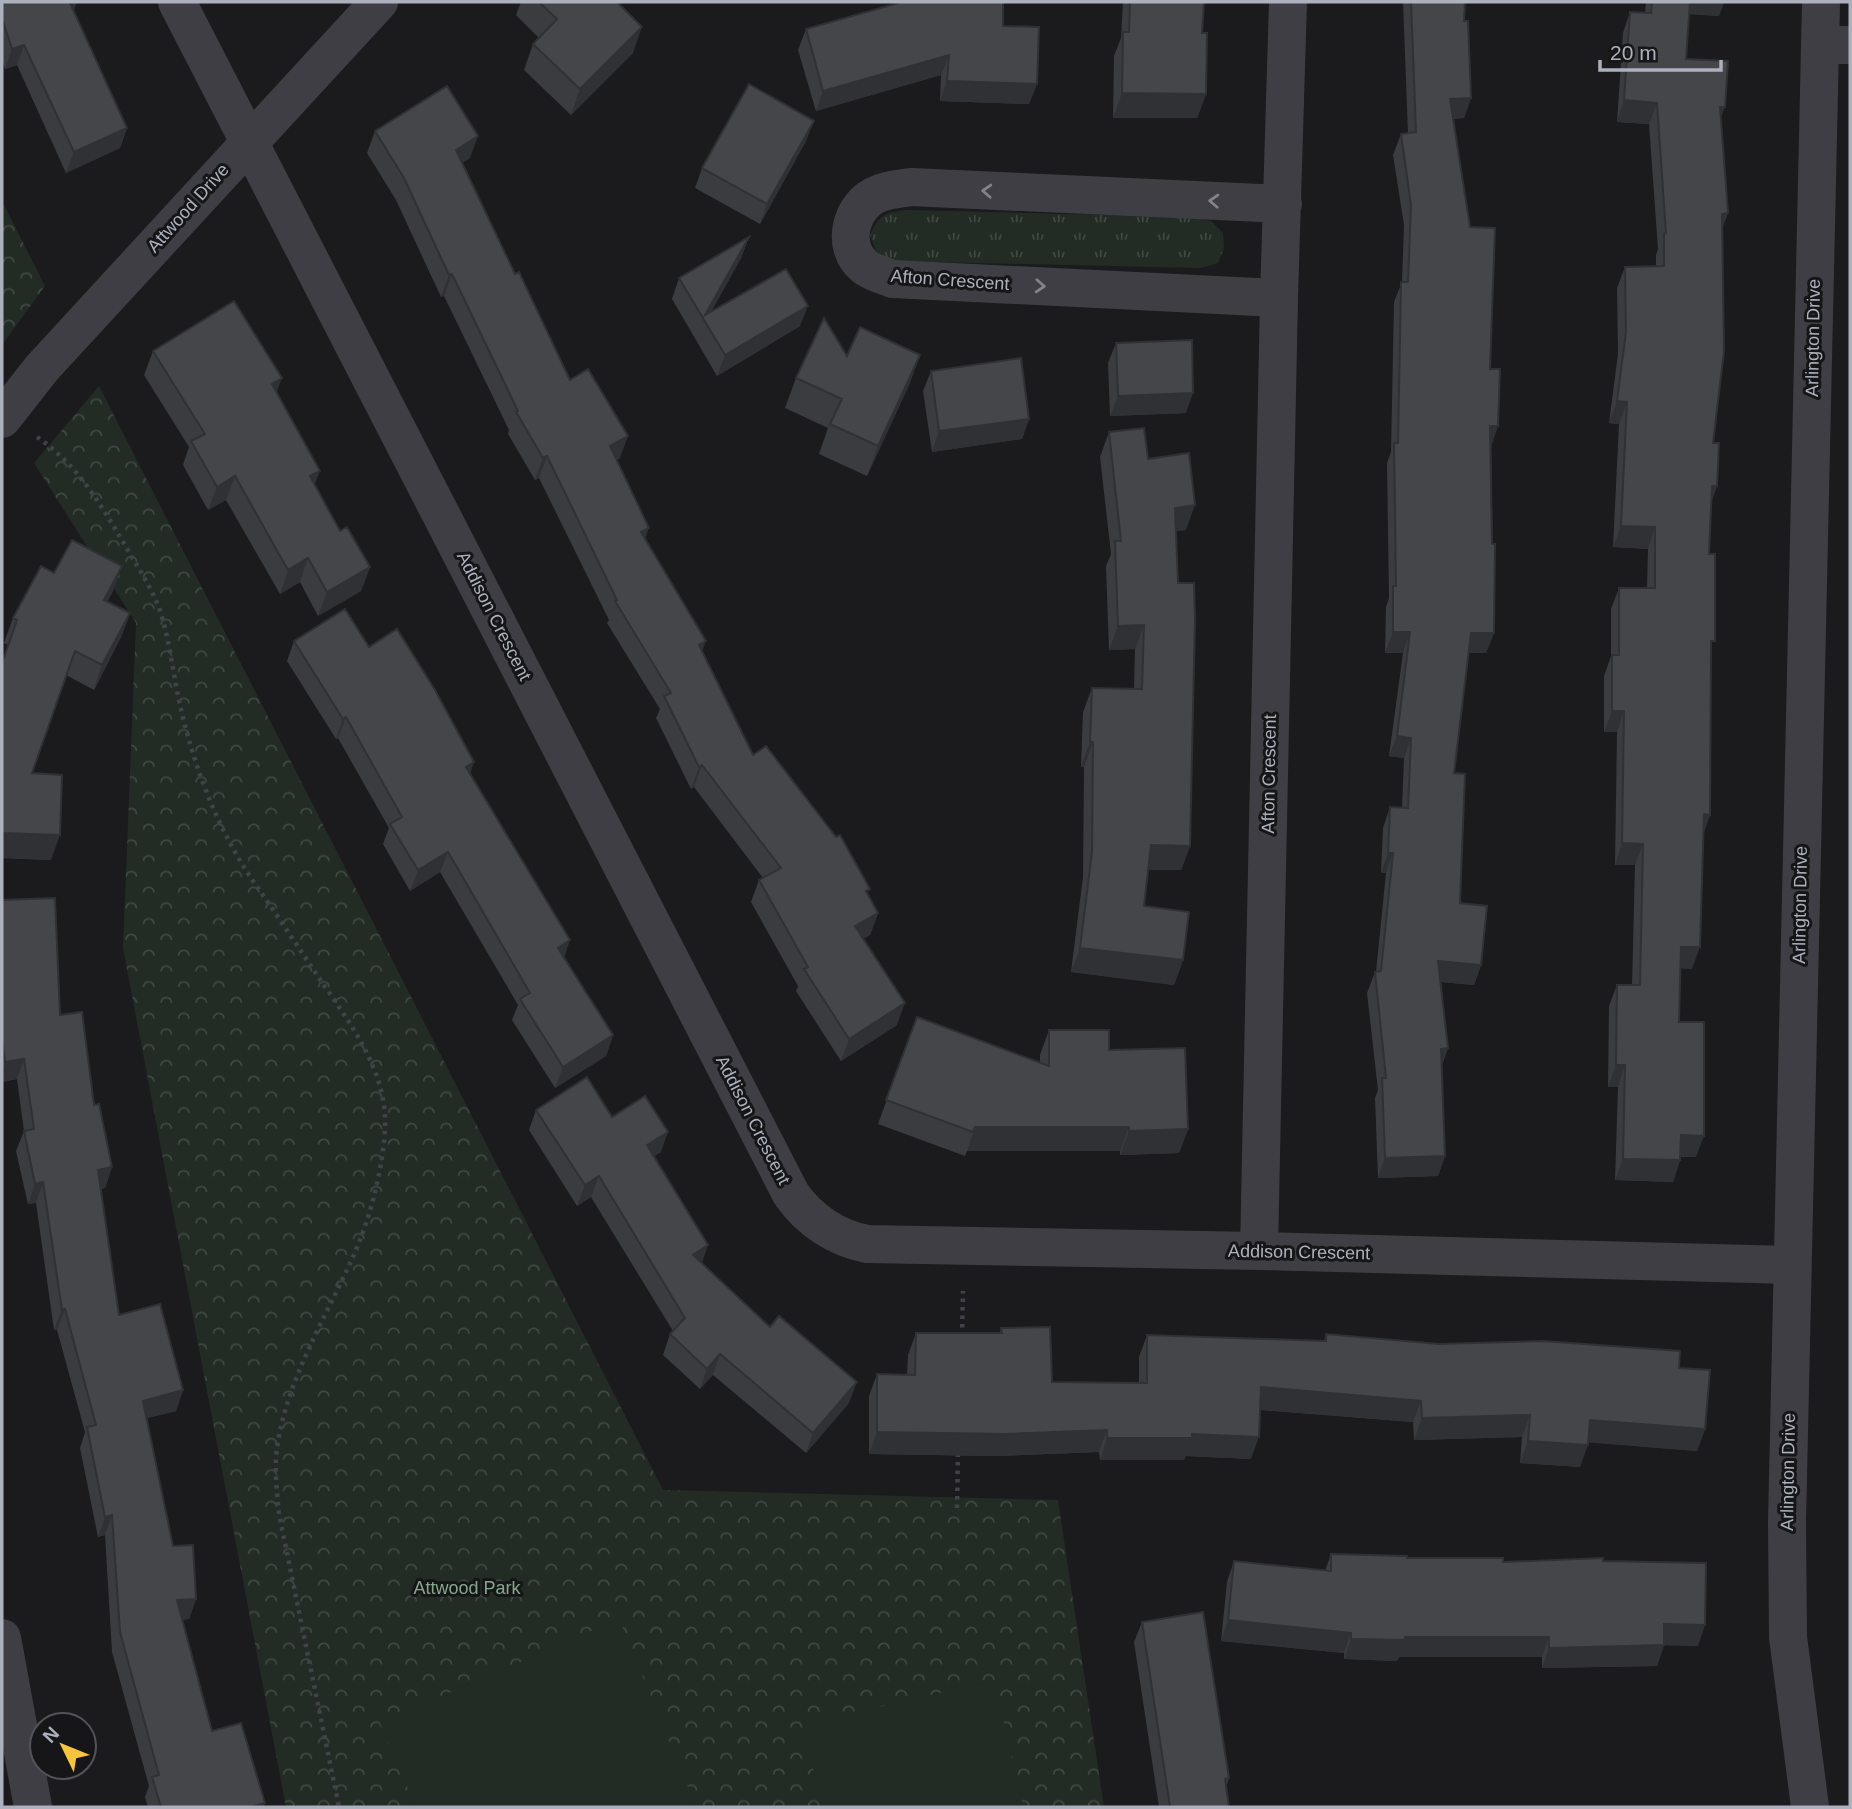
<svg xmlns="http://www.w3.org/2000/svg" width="1852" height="1809" font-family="Arial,sans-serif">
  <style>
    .grass { fill: url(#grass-tufts) }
    .park { fill: url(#park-crowns) }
    .pitch { fill: #222c24 }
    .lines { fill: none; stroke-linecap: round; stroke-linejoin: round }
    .path { stroke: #424349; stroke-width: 4.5; stroke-dasharray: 3.5 5; stroke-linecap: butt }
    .minor { stroke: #3e3e44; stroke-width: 38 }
    .tertiary { stroke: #3e3e44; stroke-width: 38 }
    .wall { fill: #3b3c40 }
    .shaded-wall { fill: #303134 }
    .building { fill: #45464a; stroke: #303134; stroke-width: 2 }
    .oneway { stroke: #81838d }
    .labels { text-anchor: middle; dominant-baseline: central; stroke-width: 6; stroke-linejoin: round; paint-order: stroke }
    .street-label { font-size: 18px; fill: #adb1bd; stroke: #161618 }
    .park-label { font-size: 18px; fill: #84a889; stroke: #161618 }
  </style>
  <defs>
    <pattern id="grass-tufts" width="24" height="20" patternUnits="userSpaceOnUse" patternTransform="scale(1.75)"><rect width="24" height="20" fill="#222c24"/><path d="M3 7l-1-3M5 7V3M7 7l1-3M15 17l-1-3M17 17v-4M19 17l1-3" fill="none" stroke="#3f4842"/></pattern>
    <pattern id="park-crowns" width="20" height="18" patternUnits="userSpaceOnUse" patternTransform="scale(1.75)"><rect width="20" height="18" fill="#222c24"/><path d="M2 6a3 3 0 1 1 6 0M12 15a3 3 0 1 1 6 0" fill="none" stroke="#3f4842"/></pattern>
  </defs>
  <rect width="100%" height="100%" fill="#1b1b1d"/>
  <path class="grass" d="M906,210l284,7 21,4 12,12 1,15 -6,15 -17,5 -311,-7 -14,-10 -6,-16c9,-20 14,-22 36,-25z"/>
  <path class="park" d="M2,201l43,85 -43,59z
    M99,386l564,1104 395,10 46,307h-818l-163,-859 13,-325 -102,-160z"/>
  <path class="pitch" d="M619,1619l77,188h-280l-36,-84z
    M994,1680l29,127h-201l-19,-82z"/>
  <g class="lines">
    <path class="path" d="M37,437c41,28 64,68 89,110 12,21 26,41 34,64 10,30 13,63 20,94 14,62 37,123 73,176 22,31 43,63 64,94 30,44 70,94 68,151 -1,40 -16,97 -33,133 -28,62 -65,120 -75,189 -3,22 0,44 2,66l60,293
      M962,1336l1,-45
      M957,1508l1,-58"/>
    <path class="minor" d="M177,2l614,1192c18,26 45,44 76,50l392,7 532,14
      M1820,45h30
      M1279,298l-386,-19c-10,-4 -21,-6 -29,-13 -24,-20 -13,-62 14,-72 11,-5 22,-5 33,-7l372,17
      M1259,1251l20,-953 9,-296"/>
    <path class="tertiary" d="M2,419l40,-51 337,-366
      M2,1638l31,169
      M1810,1807l-22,-170 -1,-115 34,-1520"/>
  </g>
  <path class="wall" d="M2,2h75l-4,9 54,117 -7,20 -54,25 -49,-108 -12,4 -3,-9z
    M521,2h96l16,51 -62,62 -47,-45 9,-26 6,-6 -23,-23z
    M1123,2h81l-2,31 4,61 -9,24h-84l1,-62 7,-18z
    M1403,2h62l-1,19 7,77 -7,20 -11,1 37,250 4,264 -8,20h-17l-15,120 6,130 21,62 -7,20 -33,-3 7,66 -6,17 3,91 -7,20 -60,2 -3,-80 3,-8 -11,-97 8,-21h1l10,-99h-5l2,-45 7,-21 12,1 2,-50 -15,-2 14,-103h-18l1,-46 3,-9 -2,-135 4,-11 3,-150 8,-20 2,-57 -11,-70 8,-21 7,-1z
    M1646,2h78l-5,14 -30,-2 -3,45 35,60 7,94 -6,15 -9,215 4,43 -5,14 -3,54 2,97 -1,164 -7,18 -11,136 -12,-1 -1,54 17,135h-15l-8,25 -58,-2 3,-93h-10l1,-81 8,-21h15l3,-120h-20l2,-133h-13v-56l7,-20v-47l8,-21h28l1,-39 -35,-2 6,-123 -10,-1 9,-69 -1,-66 8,-21h31v-12l2,-6 -9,-125 -32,-2 6,-89 7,-21 15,1z
    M1003,26l34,58 -8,20 -89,-3 1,-26 -125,36 -18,-61 8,-21z
    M375,131l95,27 -8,5 53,111 55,106 50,78 -4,2 29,80 57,111 51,104 115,140 10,18 -8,22 -7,4 34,86 -56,36 -45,-70 2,-5 -47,-84 8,-22 4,-2 -69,-91 -3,2 -35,-71 4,-9 -53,-86 2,-3 -70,-142 -4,2 -27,-46 1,-4 -65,-134 -3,1 -45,-97 -29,-47z
    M806,141l-46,83 -65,-36 7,-20z
    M749,237l-8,21 -30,54 89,14 -83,50 -45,-77 7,-21z
    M1116,343l70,70 -76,3 -2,-53z
    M153,351l123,42 39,93 25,45 30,36 -9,24 -43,25 -18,-34 -20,12 -54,-94 -18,10 -25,-45 6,-18 -45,-72z
    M920,355l-11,30 -42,91 -48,-22 9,-26 -43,-20 11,-30 51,-22z
    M931,371l98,48 -7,20 -90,13 -9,-61z
    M1109,432l39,27 38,71 -10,1 14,315 -9,24h-33l-4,36 39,54 -9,25 -103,-13 12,-95 1,-110h-3l2,-55 9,-24 42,1 1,-40 -26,1 -3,-84 5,-12 -11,-97z
    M54,573l59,18 -6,10 23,12 -9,24 -27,53 -28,-15 -34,98 19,87 -49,-2v-196l6,-17 -4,-2 9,-25z
    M294,641l75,6 101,127 94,184 49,77 -7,21 -51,32 -43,-68 6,-15 -78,-133 -30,19 -27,-47 6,-16 -51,-90 -2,1 -49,-78z
    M2,900l58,115 34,90 18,62 -7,21 -4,1 18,126 64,75 -7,21 -29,7 26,128 23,53 -7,20 -7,1 30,111 53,72 -2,4h-115l-3,-10 4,-11 -37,-134 -7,-117 -7,2 -18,-89 5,-16 -28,-102h-3l-18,-127 -8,1 -12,-53 8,-20 -7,-52 -15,3z
    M917,1017l123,45v-7l9,-25 60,20 79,79 -9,24 -59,2v-4h-153l-2,5 -87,-32z
    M536,1110l76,7 49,35 -7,4 48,108 147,139 -43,50 -93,-78 -13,14 -37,-34 7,-21 3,-3 -82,-134 -14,9 -48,-76z
    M1001,1328l51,54 87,1v-26l8,-22 177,6 2,-7 353,34 26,61 -8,22 -109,-9 -8,25 -60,-4 2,-26 -108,3 -1,-18 -153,-12 -9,49 -65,-3 -2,4h-84l-1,-8 -102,4 -128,-2v-58l8,-22 30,1 1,-20 8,-22h84z
    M1331,1554l172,8 100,-1 95,85 -34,-1 -7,21 -115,2v-11h-143l-2,4 -53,-2v-6l-123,-12 6,-59 7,-21 91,10z
    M1142,1622l87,156 -3,9 3,20h-70l-25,-165z"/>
  <path class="shaded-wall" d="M75,2h2l-7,19v-18z
    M1687,2h37l-5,14 -36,-3z
    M642,27l-9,26 -62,62 9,-26z
    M24,45l-7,20 -12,4 7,-20z
    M949,55l-8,20 -125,36 7,-20z
    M947,81l90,3 -8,20 -89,-3z
    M1122,93l84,1 -9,24h-84z
    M1471,98l-7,20 -22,1 8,-20z
    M1624,100l33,3 -8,21 -32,-2z
    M1720,107h5l-8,21z
    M814,121l-8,20 -46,83 7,-20z
    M127,128l-7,20 -54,25 8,-21z
    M478,136l-8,22 -22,14 8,-22z
    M1728,213l-8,22 2,-21z
    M749,237l-8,21 -36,64v-7z
    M452,274l-8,22 -3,1 8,-22z
    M808,306l-8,20 -83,50 8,-21z
    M920,355l-11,30 -42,91 11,-30z
    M282,378l-9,24 -1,-18z
    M1193,393l-7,20 -76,3 8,-20z
    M1617,401l10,1 -8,22 -10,-1z
    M1029,419l-7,20 -90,13 7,-21z
    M1490,426h8l-7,21z
    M628,436l-8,22 -18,10 8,-22z
    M547,456l-8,22 -4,2 8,-22z
    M320,471l-9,23 -1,-18z
    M235,476l-9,24 -18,10 9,-23z
    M1712,486h5l-8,22z
    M1195,505l-9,25 -20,2 9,-24z
    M1621,526l34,1 -7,22 -35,-2z
    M649,528l-8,22v-18z
    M308,558l-8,24 -20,12 8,-24z
    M122,566l-9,25 -17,33 8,-24z
    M370,567l-9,24 -43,25 9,-24z
    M130,613l-9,24 -27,53 8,-25z
    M1144,625l-9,24 -26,1 9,-24z
    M1393,632h17l-7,21h-18z
    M1471,633h23l-8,20h-22z
    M706,641l-8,22 1,-18z
    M1612,711h12l-7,21h-13z
    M346,717l-8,21 -2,1 7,-20z
    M1397,736l14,2 -7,20 -15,-2z
    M1090,742h3l-9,25h-3z
    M474,762l-7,21 -1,-16z
    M702,765l-8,22 -3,2 8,-22z
    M1704,814l6,1 -7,21z
    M2,833l58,2 -9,25 -49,-2z
    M1622,843l21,1 -8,21h-20z
    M1151,845l39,1 -9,24h-39z
    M448,852l-8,20 -30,19 8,-21z
    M1388,853h5l-7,20h-5z
    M878,913l-8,22 -23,13 8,-22z
    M570,940l-7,21 -5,-13z
    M1681,947h19l-8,22 -19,-1z
    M1080,948l103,12 -9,25 -103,-13z
    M1438,961l43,4 -7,20 -43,-4z
    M905,1003l-8,22 -56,36 8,-22z
    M613,1035l-7,21 -51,32 8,-21z
    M1448,1048l-7,20v-19z
    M24,1059l-7,20 -15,3v-11l3,-9z
    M1616,1065h9l-7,22h-10z
    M975,1127h154l-9,24h-153z
    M1188,1129l-9,24 -59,2 9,-24z
    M668,1132l-7,20 -21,13 7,-20z
    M1681,1135l23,1 -8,21h-22z
    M1445,1156l-7,20 -60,2 7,-20z
    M1623,1159l57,1 -7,22 -58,-2z
    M112,1167l-7,21 -14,3 7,-21z
    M599,1176l-8,21 -14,9 8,-21z
    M43,1182l-7,21 -8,1 7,-20z
    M708,1245l-7,21 -8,-11z
    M65,1309l-8,21h-3l8,-20z
    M720,1354l-7,21 -13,14 7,-20z
    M857,1382l-8,21 -43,50 7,-20z
    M1261,1387l160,14 -8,21 -160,-13z
    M183,1390l-7,21 -40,10 7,-20z
    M1530,1415l-8,22 -108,3 8,-22z
    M1590,1420l115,9 -8,22 -115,-9z
    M1107,1430l-8,22 -102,4 -128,-2 8,-22z
    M1192,1434l67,3 -8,22 -65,-3 -2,4h-84l7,-22z
    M1528,1441l60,4 -8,22 -60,-4z
    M112,1515l-7,20 -7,2 7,-20z
    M196,1599l-7,20 -20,1 8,-20z
    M1228,1620l123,13 -7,20 -123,-12z
    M1664,1624l41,1 -7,21 -41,-1z
    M1405,1637h144l-7,20h-143l-2,4 -53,-2 7,-20z
    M1664,1645l-7,21 -115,2 7,-20z
    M265,1803l-2,4h-12z"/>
  <path class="building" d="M2,2h73l-5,1 57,125 -53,24 -50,-107 -12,4 -10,-31z
    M539,2h78l25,25 -62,62 -47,-45 24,-25z
    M902,2h101v24l36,1 -2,57 -90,-3 2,-26 -126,36 -17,-62z
    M1130,2h74l-2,31h5l-1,61 -84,-1 1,-61h6z
    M1411,2h54l-1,19h4l3,77 -21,1 20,128 25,1 -5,141h10l-2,57h-8l2,118h3l-1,89h-23l-17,140 11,1 -5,129 27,3 -6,59 -43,-4 10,87 -7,1 4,107 -60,2 -3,-80h4l-11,-106 6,-1 12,-118h-5l2,-46 18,1 3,-70 -14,-2 13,-104h-17v-46h3l-2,-143h4l3,-161h7l3,-77 -10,-71 15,-2z
    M1652,2h38l-4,57 42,2 -3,46h-5l8,106 -6,1 2,137 -11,92h6l-2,43h-5l-3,68h6v87h-4l-1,174 -6,-1 -4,133h-19l-2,75h25v114l-23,-1 -1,25 -57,-1 2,-94h-9l1,-80h23l3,-141 -21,-1 2,-132h-12v-56h7v-67h36v-61l-34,-1 6,-124 -10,-1 9,-69 -1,-65 39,-1v-32l2,-1 -9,-130 -33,-3 6,-88 21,1z
    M749,84l65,37 -47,83 -65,-36z
    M447,86l31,50 -22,14 59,124 4,-2 51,108 18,-11 40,67 -18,10 39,82 -8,4 65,109 -7,4 54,110 13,-9 70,91 4,-2 30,54 -4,2 12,22 -23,13 50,77 -56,36 -45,-70 4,-2 -49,-87 22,-12 -79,-103 -3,2 -35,-71 7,-3 -56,-92 2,-1 -70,-144 -4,2 -27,-46 2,-1 -66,-137 -3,1 -45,-97 -29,-47z
    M749,237l-44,78 81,-46 22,37 -83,49 -46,-77z
    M234,301l48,77 -10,6 48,87 -10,5 30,55 7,-4 23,40 -43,25 -19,-34 -20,12 -53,-94 -18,11 -26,-46 14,-7 -52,-83z
    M824,318l23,38 13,-29 60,28 -42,91 -48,-22 12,-25 -46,-21z
    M1192,340l1,53 -75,3 -2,-53z
    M1021,358l8,61 -90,12 -8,-60z
    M1144,428l4,31 41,-6 6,52 -20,3 3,75h16l1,36 -5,227 -39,-1 -7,61 45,6 -6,48 -103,-12 12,-96 1,-110h-3l2,-54 50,1 2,-64 -26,1 -3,-85h6l-12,-109z
    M72,540l50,26 -18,34 26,13 -28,52 -27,-14 -43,122 30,2 -2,60 -58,-2v-170l15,-43 -4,-2 28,-52 13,7z
    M345,609l24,38 28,-18 38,61 39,72 -8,5 104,173 -12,8 55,87 -50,32 -43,-68 10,-6 -82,-141 -30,18 -28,-46 12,-7 -56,-100 -3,2 -49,-78z
    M55,898l5,117 22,-3 12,93 5,-1 13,63 -14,3 21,145 41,-11 23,86 -40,11 30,145 20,-1 3,54 -19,1 35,131 29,-8 24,80 -14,4h-90l-9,-30 7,-2 -39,-143 -8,-117 -7,2 -18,-90 9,-2 -31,-116 -3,1 -19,-128 -8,2 -11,-53 10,-2 -10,-70 -19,3 -3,-22v-140z
    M917,1017l132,49v-36h60v20l76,-2 3,81 -59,2v-4h-154l-2,5 -87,-32z
    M587,1077l25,40 33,-21 23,36 -21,13 61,100 -15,10 77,72 9,-11 78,66 -44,51 -93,-79 -13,15 -37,-35 15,-16 -86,-142 -14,9 -49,-75z
    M1050,1327l2,55 95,1v-48l179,6v-7l113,10 104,-3 137,10 -1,17 31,2 -5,59 -115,-9 -2,25 -60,-4 2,-26 -108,3 -1,-17 -160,-14 -2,50 -67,-3v4h-85v-8l-102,4 -128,-2v-58l38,1 1,-42h86l-1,-5z
    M1331,1554l76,2v2h96v4l100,-4v3l103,2 -1,62 -41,-1v21l-115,3v-11h-144v3l-54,-1v-6l-123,-13 6,-59 97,10z
    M1203,1612l26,166 -4,1 4,28h-59l-28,-185z"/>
  <defs><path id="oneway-chevron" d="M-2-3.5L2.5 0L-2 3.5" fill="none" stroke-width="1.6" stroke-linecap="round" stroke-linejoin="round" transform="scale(1.75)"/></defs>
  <g class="oneway">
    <use href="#oneway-chevron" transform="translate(987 191) rotate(-177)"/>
    <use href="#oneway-chevron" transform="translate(1214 201) rotate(-177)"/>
    <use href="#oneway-chevron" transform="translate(1040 286) rotate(3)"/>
  </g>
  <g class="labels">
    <g class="street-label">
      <text transform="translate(188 208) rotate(-48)">Attwood Drive</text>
      <text transform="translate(950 280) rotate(4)">Afton Crescent</text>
      <text transform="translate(1813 338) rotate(-89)">Arlington Drive</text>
      <text transform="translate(494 616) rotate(63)">Addison Crescent</text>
      <text transform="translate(1269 774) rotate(-89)">Afton Crescent</text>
      <text transform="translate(1800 905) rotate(-89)">Arlington Drive</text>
      <text transform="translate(753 1120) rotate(63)">Addison Crescent</text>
      <text transform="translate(1299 1252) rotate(1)">Addison Crescent</text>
      <text transform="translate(1788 1472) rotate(-89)">Arlington Drive</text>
    </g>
    <g class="park-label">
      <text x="467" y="1588">Attwood Park</text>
    </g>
  </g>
  <rect width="1852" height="1809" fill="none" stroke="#adb1bd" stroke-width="7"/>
  <g transform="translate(63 1746) rotate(313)"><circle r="33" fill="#161618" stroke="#52545a" stroke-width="2"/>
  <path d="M0-5L12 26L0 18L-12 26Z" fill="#f6c53a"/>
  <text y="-10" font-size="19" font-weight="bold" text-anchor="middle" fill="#adb1bd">N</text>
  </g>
  <path d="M1600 60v10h121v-10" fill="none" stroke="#adb1bd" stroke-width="3.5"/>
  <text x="1610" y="60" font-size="21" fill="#adb1bd" stroke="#161618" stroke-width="5" paint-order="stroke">20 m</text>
</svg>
